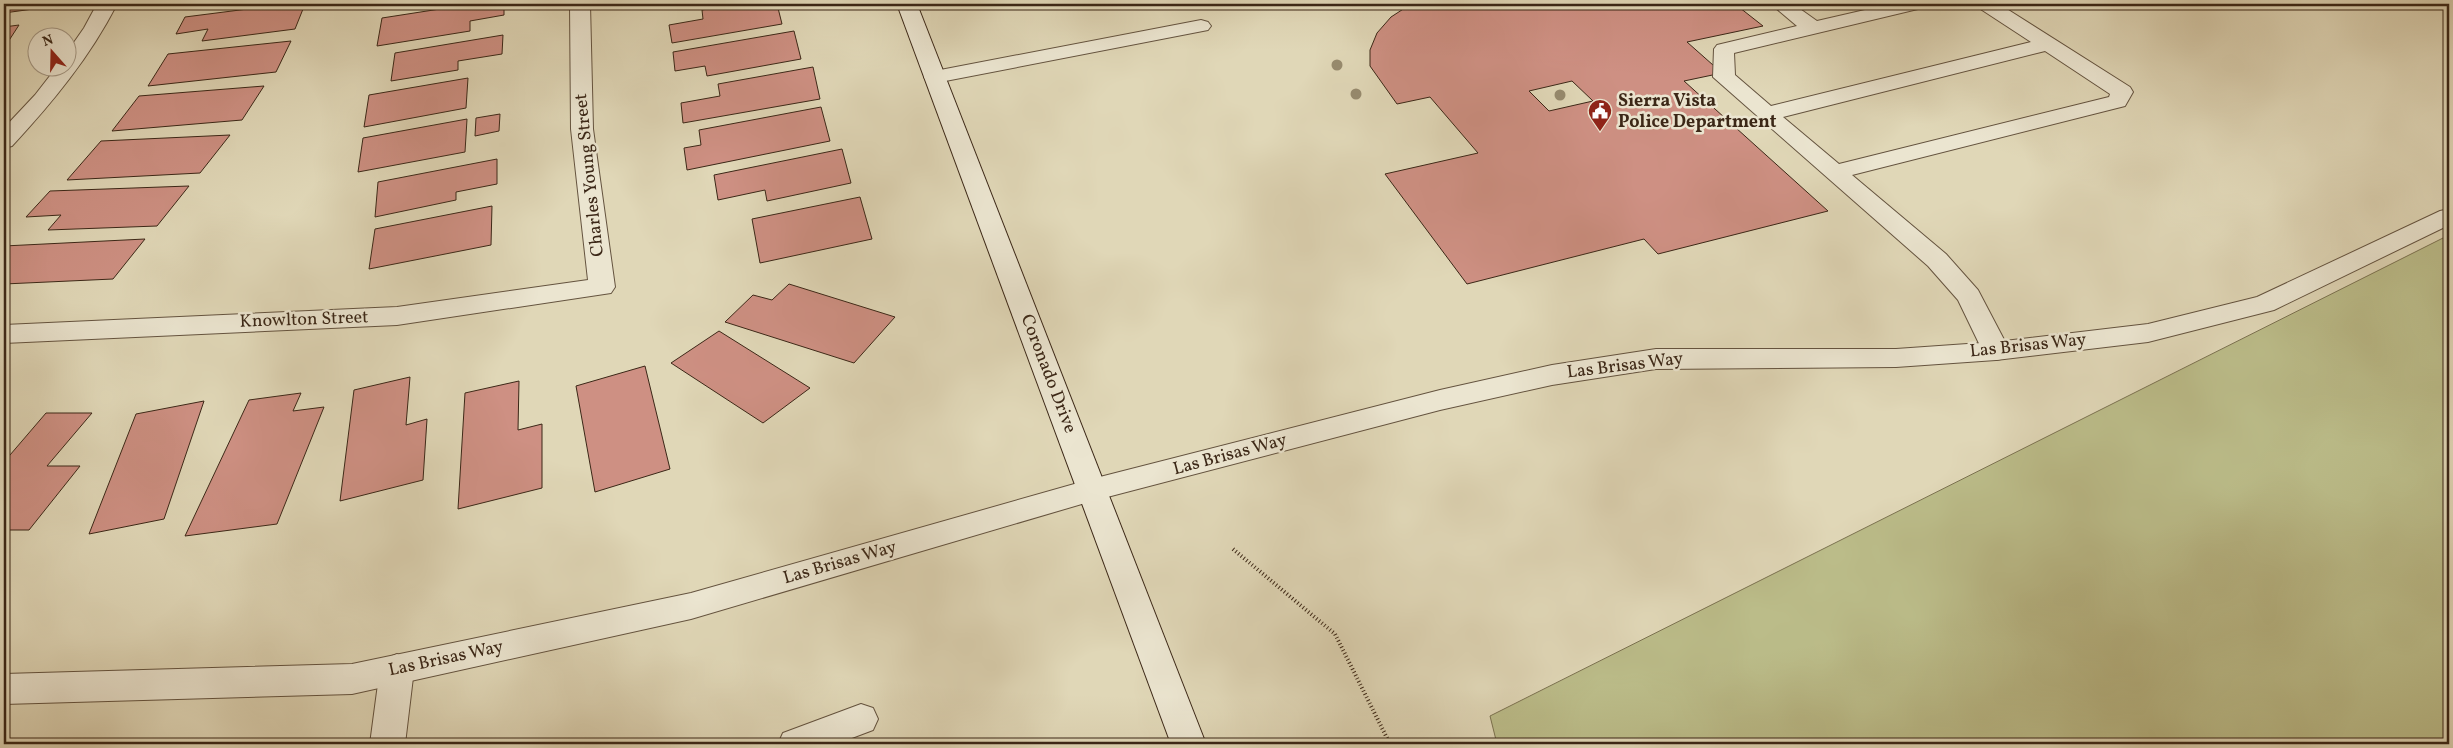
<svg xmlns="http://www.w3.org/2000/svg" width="2453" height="748" font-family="Vollkorn,serif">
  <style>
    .green { fill: #bbbc89; stroke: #7b7250 }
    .building { fill: #ce9083; stroke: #3b2717; fill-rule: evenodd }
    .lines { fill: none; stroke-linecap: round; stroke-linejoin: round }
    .lane-casing { stroke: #64533f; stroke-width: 2 }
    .street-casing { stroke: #64533f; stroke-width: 2 }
    .secondary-casing { stroke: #3b2717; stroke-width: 2 }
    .path { stroke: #3b2717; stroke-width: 4; stroke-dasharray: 1 2.5; stroke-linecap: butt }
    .lane { fill: #ebe5d0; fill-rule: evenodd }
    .street { fill: #ebe5d0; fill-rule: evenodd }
    .secondary { fill: #ebe5d0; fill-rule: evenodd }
    .tree { fill: #978b6f }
    .labels { text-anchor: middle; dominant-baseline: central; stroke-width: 5; stroke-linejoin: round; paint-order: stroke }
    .poi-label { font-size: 18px; font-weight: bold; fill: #3b2717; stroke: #ebe5d0; text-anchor: start }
    .street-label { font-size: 18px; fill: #3b2717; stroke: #ebe5d0 }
  </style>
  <rect width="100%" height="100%" fill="#e0d7b7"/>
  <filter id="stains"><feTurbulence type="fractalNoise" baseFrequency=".004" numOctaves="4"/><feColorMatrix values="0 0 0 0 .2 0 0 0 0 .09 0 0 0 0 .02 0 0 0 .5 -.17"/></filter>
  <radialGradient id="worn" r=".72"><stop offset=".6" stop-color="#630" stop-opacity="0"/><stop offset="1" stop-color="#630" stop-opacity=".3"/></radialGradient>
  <path class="green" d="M2449,235v509h-952l-7,-28z"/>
  <path class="building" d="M4,4h32l-3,5 -29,4z
    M287,4h18l-10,25 -93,12 6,-12 -32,5 9,-17z
    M472,4h32v11l-34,6v10l-93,15 5,-28z
    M736,4h41l5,20 -110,19 -3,-18 34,-6 -1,-9z
    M1411,4l19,2 4,-2h301l28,22 -76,16 35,31 -38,8 144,130 -170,43 -14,-15 -177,45 -82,-110 93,-21 -48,-56 -33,7 -27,-38v-16l7,-17 14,-16zM1572,81l21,20 -44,10 -20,-20z
    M19,25l-11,17 -4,1v-16z
    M794,31l7,28 -94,17 -2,-10 -30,5 -2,-19z
    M503,35l-1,19 -44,7v9l-67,11 4,-28z
    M291,41l-15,31 -128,14 20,-32z
    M813,67l7,32 -137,24 -2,-20 39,-7 -2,-12z
    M468,78l-2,30 -102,19 5,-32z
    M264,86l-22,34 -130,11 27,-35z
    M821,107l9,34 -143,29 -3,-22 17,-3 -2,-15z
    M500,114l-1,17 -24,5 1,-18z
    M467,119l-2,33 -107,20 5,-34z
    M230,135l-30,38 -133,7 34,-39z
    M842,149l9,34 -84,18 -2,-11 -47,10 -4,-25z
    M497,159v25l-41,8v8l-81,17 3,-35z
    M189,186l-32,40 -109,4 13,-15 -35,2 24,-26z
    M860,197l12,42 -112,24 -8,-44z
    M492,206l-1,39 -122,24 6,-40z
    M145,239l-32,40 -109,5v-38z
    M789,284l106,33 -41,46 -129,-41 28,-27 19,5z
    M719,331l91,57 -47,35 -92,-60z
    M645,366l25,103 -75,23 -19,-106z
    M410,377l-4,48 21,-6 -4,61 -83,21 14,-111z
    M519,381l-1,49 24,-6v64l-84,21 7,-116z
    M301,393l-8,18 31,-4 -47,117 -92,12 64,-136z
    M204,401l-40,118 -75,15 47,-120z
    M46,413h46l-45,53h33l-51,64h-25v-68z"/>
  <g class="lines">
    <g class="lane-casing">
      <path id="lane" d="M1771,4h22l24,17 74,-17h34l-3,4 -188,45 1,22 36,31 260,-64 -52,-34 -3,-4h23l131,83 3,5 -8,14 -273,69 94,79 32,36 32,61 -4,7 -10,2 -10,-2 -28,-58 -30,-34 -215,-189 1,-28 3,-4 80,-19zM2045,51l65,43 -1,3 -270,67 -56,-47z
        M1201,20l7,2 3,4 -3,4 -273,53 -8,-1 -3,-5 3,-5 8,-1z
        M397,654l12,5 5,10 -9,75h-35l10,-75 5,-10z
        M861,704l12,4 5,11 -5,11 -37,14h-58l5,-11z"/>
    </g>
    <g class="street-casing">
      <path id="street" d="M97,4h20c-27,53 -65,99 -105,142l-8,2v-20l31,-33 21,-27h12v-17l16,-23z
        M570,4h20l3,125 22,158 -4,6 -214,32 -393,18v-18l393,-18 191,-27 -17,-151z
        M2449,209v16l-175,85 -126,32 -152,18 -100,7 -240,2 -104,16 -112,25 -348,91 -401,118 -339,75 -348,10v-30l348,-10 339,-71 401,-114 348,-89 112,-25 104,-16h240l100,-7 152,-18 109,-27 183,-86z"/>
    </g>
    <g class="secondary-casing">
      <path id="secondary" d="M897,4h20l289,740h-35z"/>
    </g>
    <path class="path" d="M1233,549l102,85 55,110"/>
    <use href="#lane" class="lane"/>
    <use href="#street" class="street"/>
    <use href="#secondary" class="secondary"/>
  </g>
  <g class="tree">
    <circle cx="1337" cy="65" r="5.5"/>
    <circle cx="1356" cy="94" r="5.5"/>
    <circle cx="1560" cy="95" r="5.5"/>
  </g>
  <defs>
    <g id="civic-pin" transform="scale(1.25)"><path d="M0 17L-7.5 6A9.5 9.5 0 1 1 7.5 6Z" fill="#8f2418" stroke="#ebe5d0"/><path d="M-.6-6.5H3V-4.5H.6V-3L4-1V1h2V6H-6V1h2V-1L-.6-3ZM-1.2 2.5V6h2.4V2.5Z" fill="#fff"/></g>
  </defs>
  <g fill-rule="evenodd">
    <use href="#civic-pin" x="1600" y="111"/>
  </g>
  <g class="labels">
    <g class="poi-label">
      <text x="1618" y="101">Sierra Vista<tspan x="1618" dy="21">Police Department</tspan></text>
    </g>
    <g class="street-label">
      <text transform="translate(590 175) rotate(-96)">Charles Young Street</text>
      <text transform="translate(304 320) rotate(-2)">Knowlton Street</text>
      <text transform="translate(2028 346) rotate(-6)">Las Brisas Way</text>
      <text transform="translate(1625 366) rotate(-7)">Las Brisas Way</text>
      <text transform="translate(1048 374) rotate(69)">Coronado Drive</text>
      <text transform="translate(1230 455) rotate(-15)">Las Brisas Way</text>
      <text transform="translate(840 563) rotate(-16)">Las Brisas Way</text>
      <text transform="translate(446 659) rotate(-12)">Las Brisas Way</text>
    </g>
  </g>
  <rect width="2453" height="748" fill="none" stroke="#e0d7b7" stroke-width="20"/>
  <rect x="5" y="5" width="2443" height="738" fill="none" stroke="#3b2717" stroke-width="2.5"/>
  <rect x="10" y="10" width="2433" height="728" fill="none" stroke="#3b2717"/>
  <g transform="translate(52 52) rotate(340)"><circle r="24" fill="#ebe5d0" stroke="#a59986"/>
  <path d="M0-4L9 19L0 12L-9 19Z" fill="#8f2418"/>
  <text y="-8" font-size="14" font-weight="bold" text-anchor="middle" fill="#3b2717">N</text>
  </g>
  <rect width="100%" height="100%" filter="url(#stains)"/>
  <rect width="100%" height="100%" fill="url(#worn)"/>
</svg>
